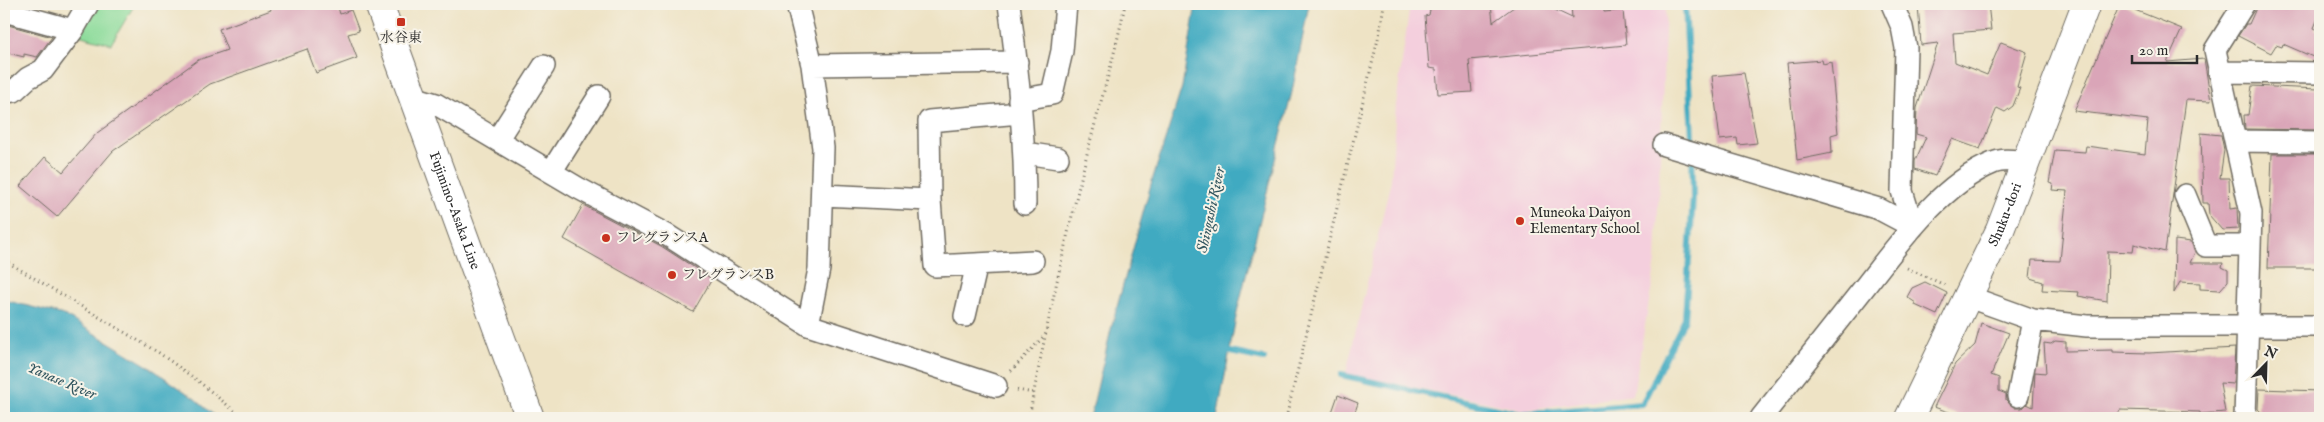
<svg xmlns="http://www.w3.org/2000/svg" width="2324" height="422" font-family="'IM FELL English','Noto Serif JP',serif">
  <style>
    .built { fill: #f4cfdd }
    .green { fill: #8bdb9a; stroke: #5b8362 }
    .water { fill: #41aac1; stroke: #366a76 }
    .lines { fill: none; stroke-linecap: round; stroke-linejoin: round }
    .stream { stroke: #41aac1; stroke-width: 6 }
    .building { fill: #daa5b8 }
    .minor-casing { stroke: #6f6b61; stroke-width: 24 }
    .major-casing { stroke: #6f6b61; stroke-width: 30 }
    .path { stroke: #6f6b61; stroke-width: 3; stroke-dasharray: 1 4; stroke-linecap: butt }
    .minor { stroke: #fff; stroke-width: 21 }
    .major { stroke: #fff; stroke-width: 28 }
    .poi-dot { fill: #c8321e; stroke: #f7f3e8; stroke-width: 2 }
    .labels { text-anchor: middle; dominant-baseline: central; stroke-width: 4; stroke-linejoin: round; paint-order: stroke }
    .poi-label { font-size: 14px; fill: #2b2b2b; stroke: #f7f3e8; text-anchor: start }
    .street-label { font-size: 14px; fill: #2b2b2b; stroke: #f7f3e8 }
    .water-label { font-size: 15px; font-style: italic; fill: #335760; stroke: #f7f3e8 }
  </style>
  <rect width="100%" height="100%" fill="#f7f3e8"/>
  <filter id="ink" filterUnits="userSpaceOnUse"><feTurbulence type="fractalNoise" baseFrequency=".02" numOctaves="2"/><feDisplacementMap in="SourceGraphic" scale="10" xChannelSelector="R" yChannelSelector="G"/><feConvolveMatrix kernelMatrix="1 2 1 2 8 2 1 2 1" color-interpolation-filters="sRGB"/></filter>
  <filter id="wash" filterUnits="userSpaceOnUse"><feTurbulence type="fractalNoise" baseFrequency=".0096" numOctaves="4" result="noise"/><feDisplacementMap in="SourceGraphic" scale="20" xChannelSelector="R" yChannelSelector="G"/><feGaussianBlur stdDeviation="1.12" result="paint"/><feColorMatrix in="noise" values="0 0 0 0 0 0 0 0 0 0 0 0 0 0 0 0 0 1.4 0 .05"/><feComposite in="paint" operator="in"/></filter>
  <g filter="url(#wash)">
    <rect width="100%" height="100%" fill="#eee3c5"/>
    <path class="built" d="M1410,4h256l-10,257 -23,134 -109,15 -178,-37 45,-193 5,-75z"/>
    <path class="green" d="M97,4h38l-24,40 -33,-9z"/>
    <path class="water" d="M1196,4h113l-17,88 -55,220 -20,106h-127l22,-93 39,-141 31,-97z
      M4,300l60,15 84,51 46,32 23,20h-213z"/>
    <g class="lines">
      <path class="stream" d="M1221,350l43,9
        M1341,375l179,39 122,-10 43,-85 8,-121 -1,-60 -7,-134"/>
    </g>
    <g id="blocks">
      <path class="building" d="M269,4h68l3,10 11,-4 8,21 -11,3 9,24 -41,15 -9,-24 -97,35 -97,67 -56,66 -37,-31 25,-29 18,15 34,-39 101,-73 29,-10 -8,-21 52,-19z
        M1450,4h41l2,18 25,-18h24l30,14 -1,-14h32l1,8 19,-2 3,35 -157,15 3,32 -34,2 -2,-25 -7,-1 -4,-52 4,-1 2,-10z
        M1918,4h70l3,26 -38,3 2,29 32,13 14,-33 26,10 -10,35 3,1 -7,18 -8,6 -8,-4 -17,41 -28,-10 -17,37 -20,-7v-8l11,-24 -10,-3 1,-26 21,-65 -17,2z
        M2120,4l62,25 -15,33 37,-3 7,42 -25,-1 -21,152 -31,-8 -1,8 -25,-1 -1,50 -29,-5 1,-4 -37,-2 1,-8 -13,-4 2,-18 28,1 7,-70 -15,-1 1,-6 -4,-1 6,-33 30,2 1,-6 59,8 3,-34 -74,-9z
        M2258,4h62v9l-6,15 6,3v29l-37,-16 -1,3 -6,-2 -5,8 -33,-17 8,-12h3z
        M4,24l48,13 -15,20 -13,-3v3l-20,-5z
        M1822,60l1,4 8,-2 7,71 -7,2 1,18 -35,7 -10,-97z
        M1744,73l13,70 -19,2 -1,-7 -17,2 -8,-64z
        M2252,86l66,3 2,41 -75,-1 -1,-14h4z
        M2201,133l20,2 3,15 -4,28h9l1,31 7,-1 1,21 -16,1 -13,-15 -1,-12h-5z
        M2272,154h48v114h-52z
        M583,205l78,41 51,33 -19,33 -129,-73z
        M2175,240l16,2 4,10 -5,11h33l-1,4 6,3v11l-8,9 -20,-1v-6l-20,-1 -6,11z
        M1925,282l22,11 -10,22 -22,-10 1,-2 -9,-6 5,-9z
        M1981,323l28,10 -18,42 8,3v13l7,3v6l9,8h7l5,-4 6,3 2,-35 11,1 -2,-30 7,1 4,-3 11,1v9l47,-1v2l36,1 86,-5 -2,36 -13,-1 5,29 -25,2v-2l-80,-2 -3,7 -18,-1v2h-133l-32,-11 21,-43 20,-19z
        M2259,389l61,2v24h-56l-6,-6z
        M1338,395l20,8 -5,15h-23z"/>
    </g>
  </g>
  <g filter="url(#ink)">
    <use href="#blocks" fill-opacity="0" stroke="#6f6b61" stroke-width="1"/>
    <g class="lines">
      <g class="minor-casing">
        <path id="minor" d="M797,4l15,61 11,83 -4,121 -11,56
          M1009,4c9,66 16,133 16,200
          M1892,4l10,23 4,21 -4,143 11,36
          M2244,4l-29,46 36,163 -6,205
          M4,11l69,19
          M812,65l205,-3
          M2219,72l101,1
          M4,92l10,-1 14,-13 15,-8 30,-40 15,-26
          M413,97l23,7 142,84 89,47 141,90 188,61
          M1019,100l33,-6 10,-43 4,-47
          M1020,113l-91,8 1,79 5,66 98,-5
          M497,140l47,-74
          M2235,141l85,1
          M1664,145l215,64 34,18
          M1025,153l33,5
          M551,172l48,-76
          M822,195l108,5
          M2185,195l21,51h44
          M1969,297l64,23 54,6h233
          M965,316l12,-52
          M2018,396l15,-76
          M1761,418c32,-40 63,-80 95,-120 36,-45 82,-113 137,-135 11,-5 22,-2 34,-1"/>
      </g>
      <g class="major-casing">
        <g id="major">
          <path id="s1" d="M379,4l151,414"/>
          <path id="s2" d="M1909,418l91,-188 86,-226"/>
        </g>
      </g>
      <path class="path" d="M4,260l155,93 38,27 46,38
        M1907,268l40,18
        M1011,371l35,-37
        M1017,390l17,3
        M1029,418c16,-86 35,-171 56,-256 13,-53 30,-105 40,-158
        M1286,418l94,-387 4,-27"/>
      <use href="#minor" class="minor"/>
      <use href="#major" class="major"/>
    </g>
  </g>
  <g class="poi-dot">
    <rect x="396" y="17" width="10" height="10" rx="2.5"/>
    <circle cx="1520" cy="221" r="5"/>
    <circle cx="606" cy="238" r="5"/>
    <circle cx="672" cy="275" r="5"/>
  </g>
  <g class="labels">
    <g class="poi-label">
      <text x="401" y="38" text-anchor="middle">水谷東</text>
      <text x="1530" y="213">Muneoka Daiyon<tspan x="1530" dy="16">Elementary School</tspan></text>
      <text x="616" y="238">フレグランスA</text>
      <text x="682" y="275">フレグランスB</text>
    </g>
    <g class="street-label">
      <text stroke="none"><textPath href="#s1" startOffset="220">Fujimino-Asaka Line</textPath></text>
      <text stroke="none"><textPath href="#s2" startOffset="225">Shuku-dori</textPath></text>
    </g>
    <g class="water-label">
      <text transform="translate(1211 210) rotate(-78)">Shingashi River</text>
      <text transform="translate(62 381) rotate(23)">Yanase River</text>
    </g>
  </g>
  <rect width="2324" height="422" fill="none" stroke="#f7f3e8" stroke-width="20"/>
  <g transform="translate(2266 364) rotate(23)" stroke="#f7f3e8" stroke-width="4" paint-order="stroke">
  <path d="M0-4L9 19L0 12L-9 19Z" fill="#2b2b2b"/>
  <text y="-8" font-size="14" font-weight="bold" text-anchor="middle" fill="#2b2b2b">N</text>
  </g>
  <path d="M2132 55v8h65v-8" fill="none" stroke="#2b2b2b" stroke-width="2.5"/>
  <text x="2139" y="55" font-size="15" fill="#2b2b2b" stroke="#f7f3e8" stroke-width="4" paint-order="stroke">20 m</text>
</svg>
